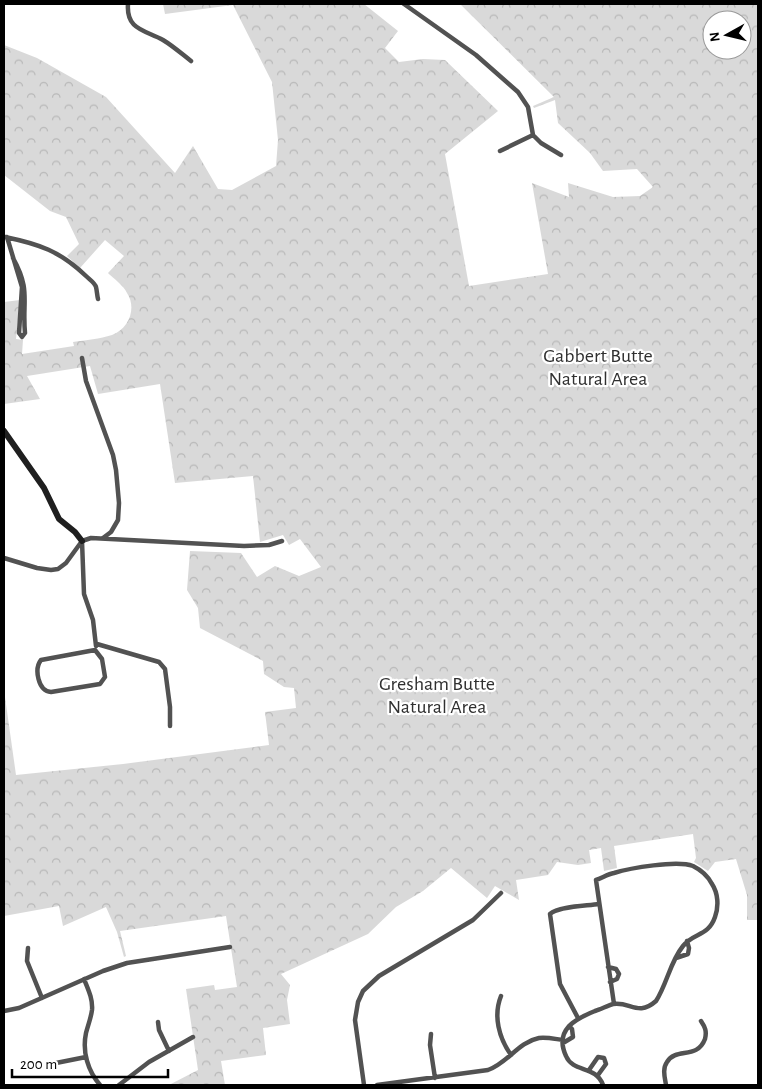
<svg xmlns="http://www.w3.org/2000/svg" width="762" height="1089" font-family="'Alegreya Sans',sans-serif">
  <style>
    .forest { fill: url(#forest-crowns); fill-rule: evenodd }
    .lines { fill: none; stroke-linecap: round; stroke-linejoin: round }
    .street { stroke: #525252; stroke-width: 4.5 }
    .secondary { stroke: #1f1f1f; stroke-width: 6 }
    .labels { text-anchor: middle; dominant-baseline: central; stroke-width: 4.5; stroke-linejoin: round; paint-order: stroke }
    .park-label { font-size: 20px; fill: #303030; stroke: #fff }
  </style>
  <defs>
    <pattern id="forest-crowns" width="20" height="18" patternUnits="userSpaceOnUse" patternTransform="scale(1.25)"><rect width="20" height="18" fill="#d9d9d9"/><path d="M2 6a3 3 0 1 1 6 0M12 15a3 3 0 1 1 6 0" fill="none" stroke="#b8b8b8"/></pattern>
  </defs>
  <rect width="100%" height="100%" fill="#fff"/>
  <path class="forest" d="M163,4h201l34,27 -13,17 14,14 24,-3 22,1 53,51 -53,43 24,132 79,-12 -16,-91 37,14 -1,-14 45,14 27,-1 13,-9 -16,-18 -34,2 -13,-18 -32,-30 -3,-23 -21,8 -1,-2 21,-9 -94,-93h298v916h-11v-25l-11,-36 -21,3 -7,9 -14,-9 2,-4 -3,-24 -79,12 3,22 -13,3 -3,-23 -12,2 2,13 -13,2 -21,-3 -9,13 -32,5 3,20 -24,-14 -8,12 -36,-30 -28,23 -27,16 -28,27 -87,40 9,11 -3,15 3,24 -27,4 3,27 -45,6 4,24h-56l29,-15 -12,-81 28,-4 1,5 22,-3 -11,-71 -106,15 6,25 -2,1 -7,-25 -11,-25 -43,19 -4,-20 -55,10v-226l12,85 107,-11 146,-19 -4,-33 31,-4 -2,-20 -10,-1 -20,-13 -1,-13 -63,-33 -2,-20 -11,-18 3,-39 51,2 16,24 18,-11 24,10 22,-9 -21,-28 -11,6 -6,-10 -23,7 -7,-66 -78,7 -15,-99 -62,10 -8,-28 -63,10 13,23 -36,5v-102l16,-2 -4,39 7,1 -1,14 52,-8 -1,-4c13,-2 27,-3 39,-7 17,-6 25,-27 15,-42 -4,-8 -13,-14 -19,-20l16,-17 -19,-16 -25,28 -13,-12 12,-12 -13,-27 -16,-6 -46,-36v-130l33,13 69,39 69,76 18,-27 25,43 14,1 44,-24 2,-26 -6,-58 -39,-77 -68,9zM712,20h30v30h-30z"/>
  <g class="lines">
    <path class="street" d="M128,4c-2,26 17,26 35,36 10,6 19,14 28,21
      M404,4l72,51 42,37 10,15 5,28 8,8 20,12
      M500,151l33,-16
      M5,237c34,7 55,14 81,39 3,3 9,7 10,11 1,4 1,8 2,12
      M7,237l15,50 -3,46 3,4 3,-4c-3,-32 6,-43 -12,-75
      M82,358l4,23 27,74 3,15 3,33 -1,17 -7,12 -8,6
      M82,541l2,53 9,26 3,26
      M4,558l33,10 14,2 7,-1 8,-6 16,-22 9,-3 153,8 25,-1 13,-4
      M97,644l62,18 6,7 5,38v19
      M95,650l7,9 3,18 -5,7 -49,8c-13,-1 -17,-23 -10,-32z
      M28,948l-1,13 15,37
      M676,958l12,-4 1,-6 -2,-7
      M608,967l8,2 3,5 -2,5 -7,3
      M84,979c4,10 9,20 8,31 -1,8 -4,15 -6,23 -4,19 2,38 14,52
      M501,996c-8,20 -2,42 10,59
      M4,1011l15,-3 84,-37 24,-8 103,-16
      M578,1018l-18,-34 -10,-70c9,-8 37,-8 49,-10
      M158,1022l1,8 10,21
      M431,1034l-1,11 5,33
      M563,1043l10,-6 -1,-8 -3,-3
      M56,1063l30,-6
      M589,1070l9,-13 6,1 2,6 -8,11
      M119,1085l30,-23 44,-25
      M364,1085l-9,-65 3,-18 5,-11 16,-15 94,-56 28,-27
      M377,1085l111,-15c20,-7 30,-28 51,-32 8,-1 16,1 24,2
      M603,1085c-7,-20 -30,-12 -37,-29 -12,-26 9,-37 29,-45 6,-2 12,-5 18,-7 17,-3 25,13 43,-3 11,-17 14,-39 27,-55 11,-14 25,-9 32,-29 4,-11 3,-24 -3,-33 -4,-8 -11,-14 -19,-18 -16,-6 -63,2 -79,7 -6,1 -12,5 -18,7l18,124
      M666,1085c-1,-7 -4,-16 1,-23 9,-15 30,-2 38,-23 2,-8 0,-12 -4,-18"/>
    <path class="secondary" d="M4,431l40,57 15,31 16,13 7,9"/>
  </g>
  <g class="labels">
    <g class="park-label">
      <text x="598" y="356">Gabbert Butte<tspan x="598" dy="23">Natural Area</tspan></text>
      <text x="437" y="684">Gresham Butte<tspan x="437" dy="23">Natural Area</tspan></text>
    </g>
  </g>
  <rect width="762" height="1089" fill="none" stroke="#000000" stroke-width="10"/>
  <g transform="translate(727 35) rotate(262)"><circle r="24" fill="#ffffff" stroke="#999999"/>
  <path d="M0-4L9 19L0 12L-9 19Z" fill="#000000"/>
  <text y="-8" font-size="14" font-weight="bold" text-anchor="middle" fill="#000000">N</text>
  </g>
  <path d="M12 1069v8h156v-8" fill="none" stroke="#000000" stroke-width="2.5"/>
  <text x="20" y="1069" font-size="15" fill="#000000" stroke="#ffffff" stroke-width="4" paint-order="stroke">200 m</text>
</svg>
